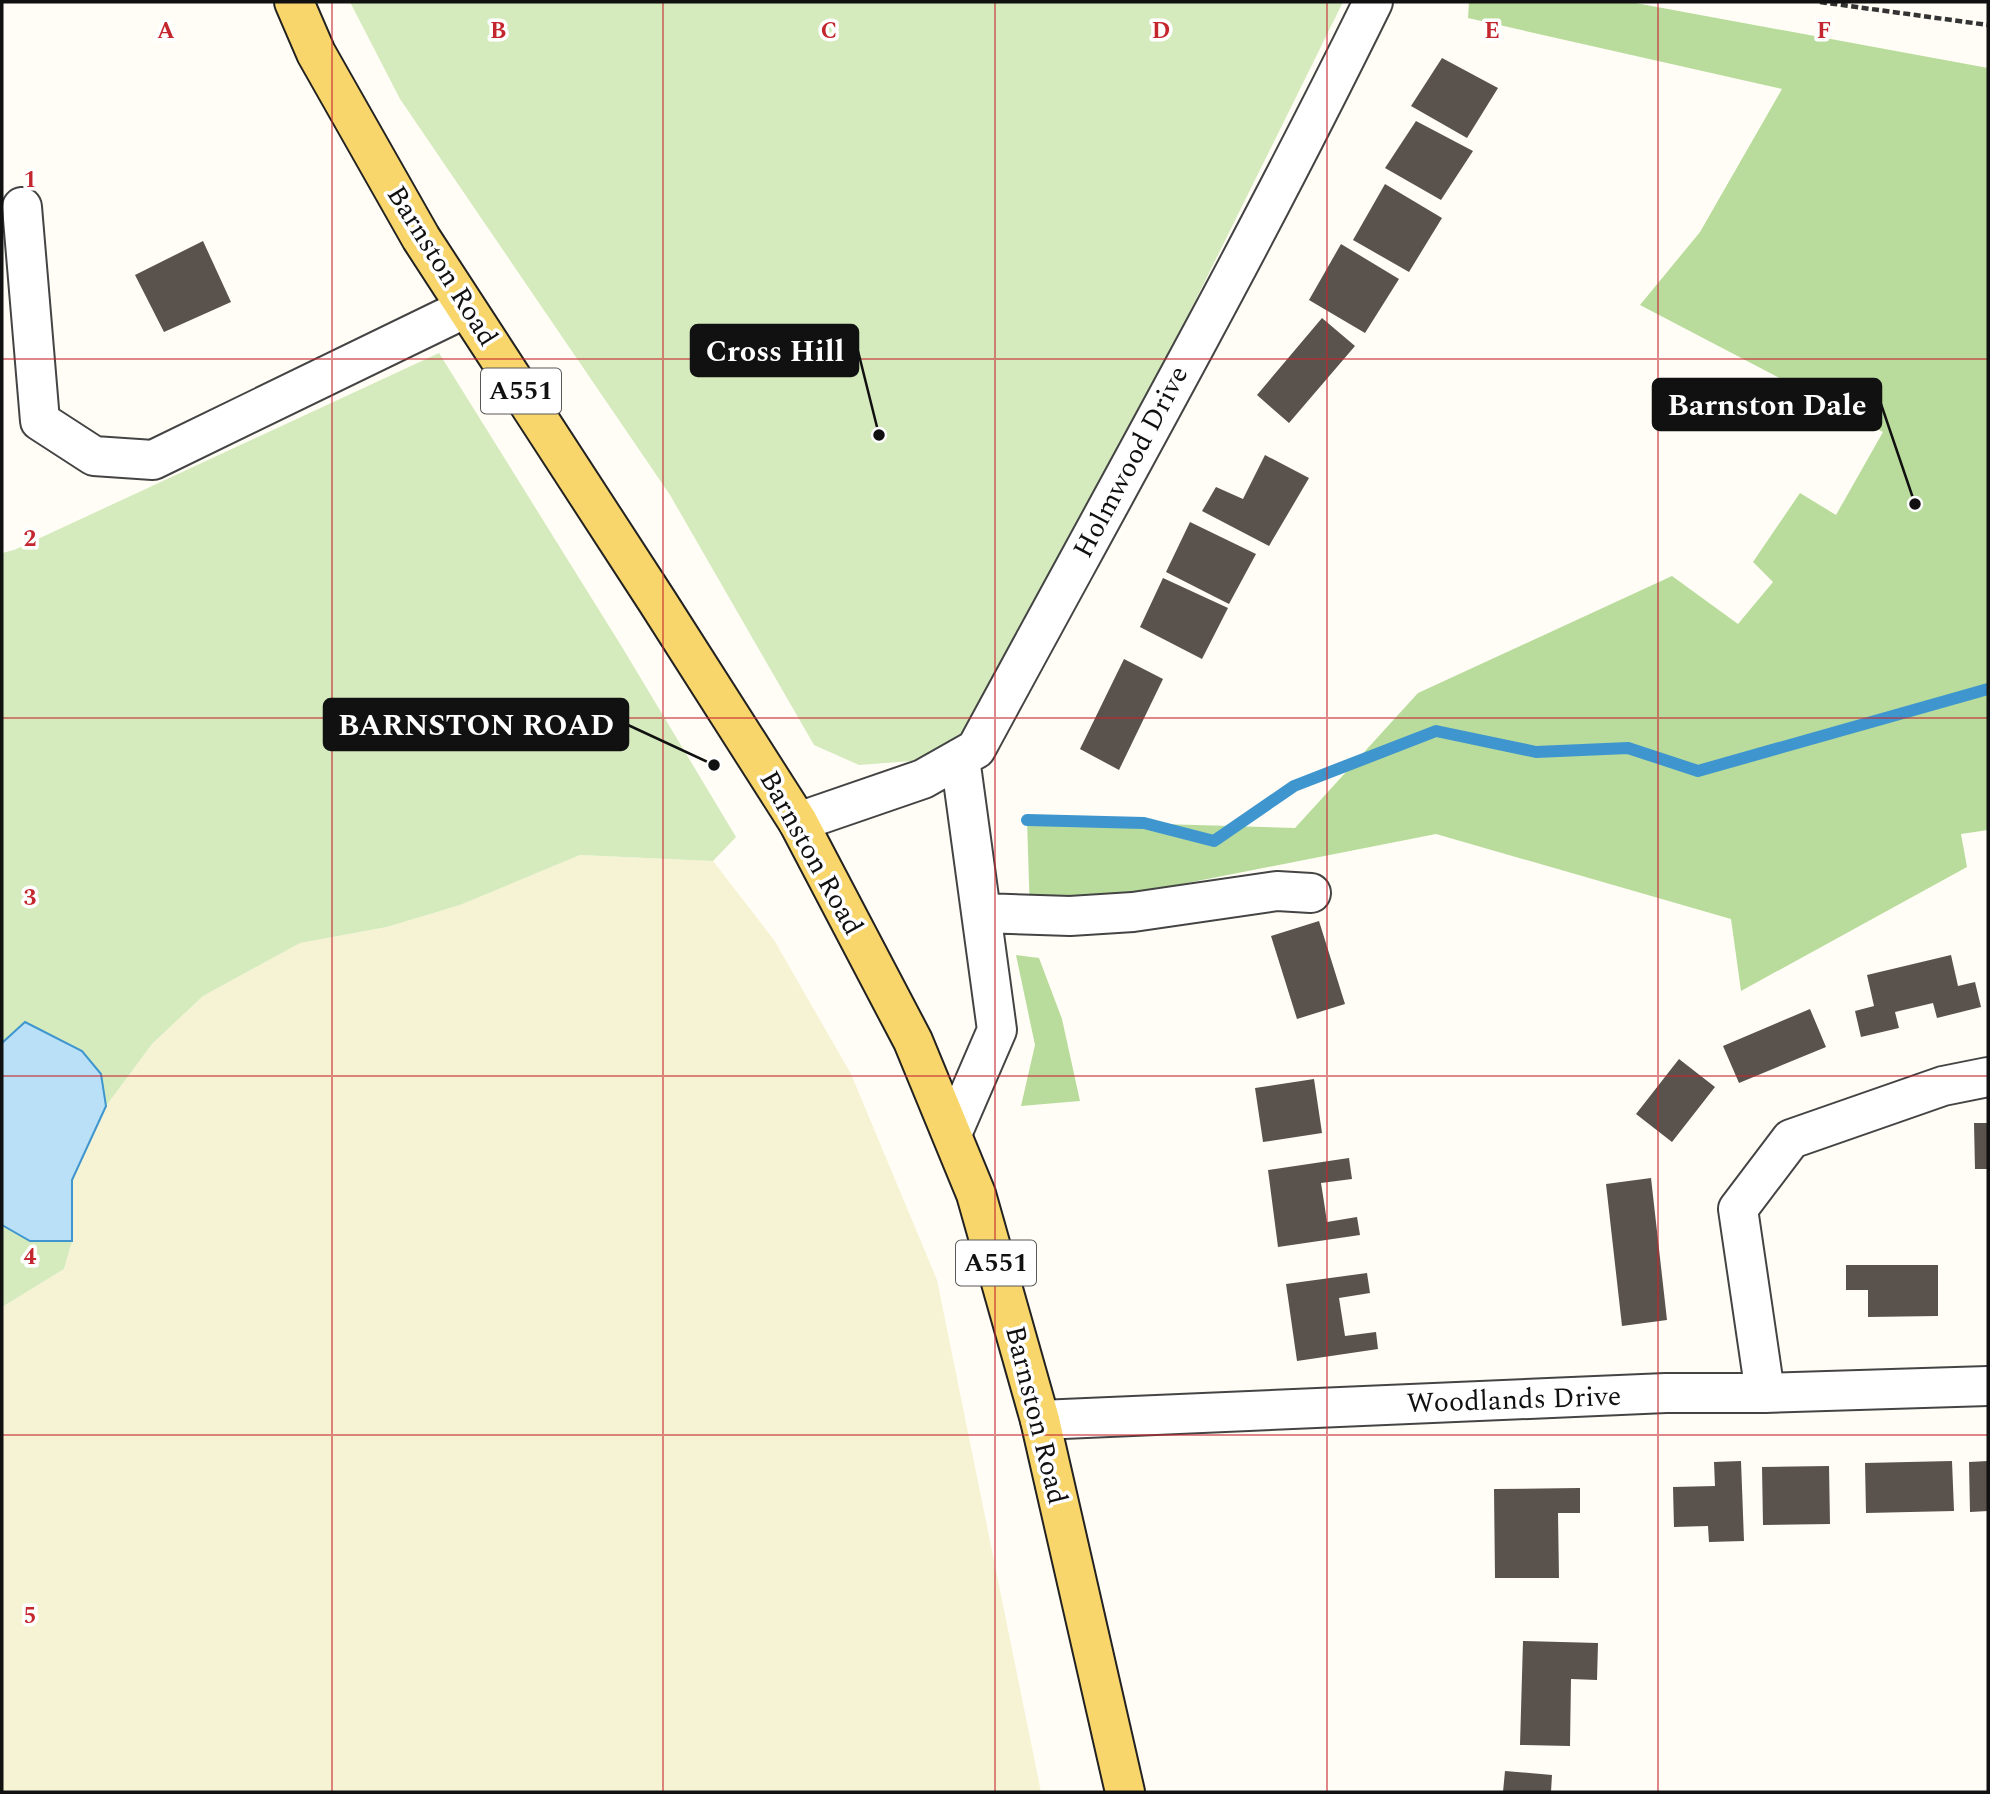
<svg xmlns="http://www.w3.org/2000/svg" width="1990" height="1794" font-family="Spectral,serif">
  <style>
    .farmland { fill: #f6f3d4 }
    .green { fill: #d5ebbd }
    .forest { fill: #b9dc9c }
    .water { fill: #b9e0f7; stroke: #3f96cf; stroke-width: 2 }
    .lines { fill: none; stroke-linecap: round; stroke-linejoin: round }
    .stream { stroke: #3f96cf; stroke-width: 12 }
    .building { fill: #5a524d }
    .minor-casing { stroke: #444; stroke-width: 42 }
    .major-casing { stroke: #222; stroke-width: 42 }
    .path { stroke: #333; stroke-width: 4.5; stroke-dasharray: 7 3.5; stroke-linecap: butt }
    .minor { stroke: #fff; stroke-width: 38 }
    .major { stroke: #f9d66b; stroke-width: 38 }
    .grid { fill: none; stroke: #c4262e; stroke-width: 2; stroke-opacity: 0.55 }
    .labels { text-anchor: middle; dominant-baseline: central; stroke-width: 7; stroke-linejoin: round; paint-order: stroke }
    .shield { fill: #fff; stroke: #585858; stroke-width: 2 }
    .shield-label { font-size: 26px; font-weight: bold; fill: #111 }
    .street-label { font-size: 28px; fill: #111; stroke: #fff }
    .grid-label { font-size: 23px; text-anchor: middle; font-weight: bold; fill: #c4262e; stroke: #fff; stroke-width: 7; stroke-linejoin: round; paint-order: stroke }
    .leader { fill: none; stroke: #111; stroke-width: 2.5 }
    .callout-dot { fill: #111; stroke: #fff; stroke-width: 2.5 }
    .callout { fill: #111; stroke: #111; stroke-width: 2.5 }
    .callout-label { font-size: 30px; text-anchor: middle; font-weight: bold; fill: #fff }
  </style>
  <rect width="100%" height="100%" fill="#fffdf5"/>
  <path class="farmland" d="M580,855l133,6 61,79 77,134 86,206 104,512h-1039v-485l62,-38 8,-28v-61l34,-74 46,-62 51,-48 97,-53 87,-16 73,-22z"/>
  <path class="green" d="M350,2h993l-359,726 -72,33 -53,4 -45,-20 -144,-250 -270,-396z
    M439,353l183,294 114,190 -23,24 -133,-6 -120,50 -73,22 -87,16 -97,53 -51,48 -46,62 -5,-32 -76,-52 -23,21v-490l12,-3z
    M2,1225l28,16h42l-8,28 -62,38z"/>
  <path class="forest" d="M1469,2h161l358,66v762l-27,4 6,33 -226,124 -10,-72 -295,-85 -406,80 -3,-94 268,8 123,-135 254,-117 66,48 35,-42 -20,-20 47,-69 36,22 47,-83 -243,-127 60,-73 82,-143 -314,-71z
    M1016,955l23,3 23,61 18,82 -59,5 14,-61z"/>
  <path class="water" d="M25,1022l57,29 19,23 5,32 -34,74v61h-42l-28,-16v-182z"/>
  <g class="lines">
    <path class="stream" d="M1027,820l117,3 70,18 80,-55 142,-55 100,21 92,-4 70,23 290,-82"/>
  </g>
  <path class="building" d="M1442,58l56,30 -31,50 -56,-32z
    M1416,121l57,30 -32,49 -56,-32z
    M1385,184l57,34 -33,54 -56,-32z
    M203,241l28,61 -67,30 -29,-57z
    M1341,244l58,35 -34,54 -56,-33z
    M1322,318l33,28 -66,77 -32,-28z
    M1265,455l44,23 -40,68 -67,-35 14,-24 27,12z
    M1190,522l66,32 -27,50 -63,-32z
    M1163,578l65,30 -26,51 -62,-32z
    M1124,659l39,20 -44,91 -39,-21z
    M1319,921l26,83 -48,15 -26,-83z
    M1951,955l7,31 17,-4 6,25 -44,11 -4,-15 -38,9 4,16 -38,9 -6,-26 19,-5 -7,-31z
    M1810,1009l16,38 -87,36 -16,-37z
    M1679,1059l36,28 -43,55 -36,-28z
    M1314,1079l8,54 -59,9 -8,-54z
    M1974,1123h14v46h-13z
    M1349,1158l3,21 -31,4 3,19 3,20 30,-5 3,18 -82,12 -10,-77z
    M1651,1178l16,142 -45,6 -16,-142z
    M1846,1265h92v51l-70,1v-27h-22z
    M1367,1273l3,20 -31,5 6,38 31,-4 2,17 -81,12 -11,-77z
    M1741,1461l3,80 -35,1 -1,-16 -34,1 -1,-40 42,-1 -1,-24z
    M1952,1461l2,50 -88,2 -1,-50z
    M1988,1461v50l-18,1 -1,-50z
    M1829,1466l1,58 -67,1 -1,-58z
    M1580,1488v25h-22l1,65h-64l-1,-89z
    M1523,1641l75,2 -1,37 -26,-1 -1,67 -50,-1z
    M1505,1771l47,4 -1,17h-48z"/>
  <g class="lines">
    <g class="minor-casing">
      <path id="minor" d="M22,207l18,214 54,35 59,4 313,-152
        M798,822l125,-43 53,-30c134,-248 273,-494 397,-747
        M982,913l88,3 63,-4 144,-21 34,2
        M952,1134l45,-104 -37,-272
        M1765,1393l-27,-184 53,-70 152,-53 45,-9
        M1040,1420l626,-27h99l223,-7"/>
    </g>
    <g class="major-casing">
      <path id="major" d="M294,2l22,51 105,185 236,363 141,221 115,219 63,153 64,226 85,372"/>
    </g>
    <path class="path" d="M1820,2l168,23"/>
    <use href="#minor" class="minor"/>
    <use href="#major" class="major"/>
  </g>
  <path class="grid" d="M332,2v1790M663,2v1790M995,2v1790M1327,2v1790M1658,2v1790M2,359h1986M2,718h1986M2,1076h1986M2,1435h1986"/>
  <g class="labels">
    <g class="shield">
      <rect x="481" y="368.5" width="80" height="45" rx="5"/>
      <rect x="956" y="1240.5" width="80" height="45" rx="5"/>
    </g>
    <g class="shield-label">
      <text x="521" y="391">A551</text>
      <text x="996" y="1263">A551</text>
    </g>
    <g class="street-label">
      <text transform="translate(442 266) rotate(58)">Barnston Road</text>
      <text transform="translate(1131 462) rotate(-62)">Holmwood Drive</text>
      <text transform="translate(811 853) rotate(61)">Barnston Road</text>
      <text transform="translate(1514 1400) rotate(-2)">Woodlands Drive</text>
      <text transform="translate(1036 1415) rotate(76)">Barnston Road</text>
    </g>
  </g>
  <g class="grid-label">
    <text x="166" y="38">A</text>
    <text x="498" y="38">B</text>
    <text x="829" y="38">C</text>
    <text x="1161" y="38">D</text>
    <text x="1492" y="38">E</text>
    <text x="1824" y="38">F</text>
    <text x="30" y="187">1</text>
    <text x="30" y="546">2</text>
    <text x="30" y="905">3</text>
    <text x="30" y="1264">4</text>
    <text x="30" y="1623">5</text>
  </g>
  <path class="leader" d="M879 435L858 351M1915 504L1881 404M714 765L628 725"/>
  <g class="callout-dot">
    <circle cx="879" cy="435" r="7"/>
    <circle cx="1915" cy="504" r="7"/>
    <circle cx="714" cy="765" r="7"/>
  </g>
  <g class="callout">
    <rect x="691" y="325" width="167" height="51" rx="7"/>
    <rect x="1653" y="379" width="228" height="51" rx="7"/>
    <rect x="324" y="699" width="304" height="51" rx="7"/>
  </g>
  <g class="callout-label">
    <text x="775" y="361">Cross Hill</text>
    <text x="1767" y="415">Barnston Dale</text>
    <text x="476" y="735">BARNSTON ROAD</text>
  </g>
  <rect width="1990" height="1794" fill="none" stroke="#111111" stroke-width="7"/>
</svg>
